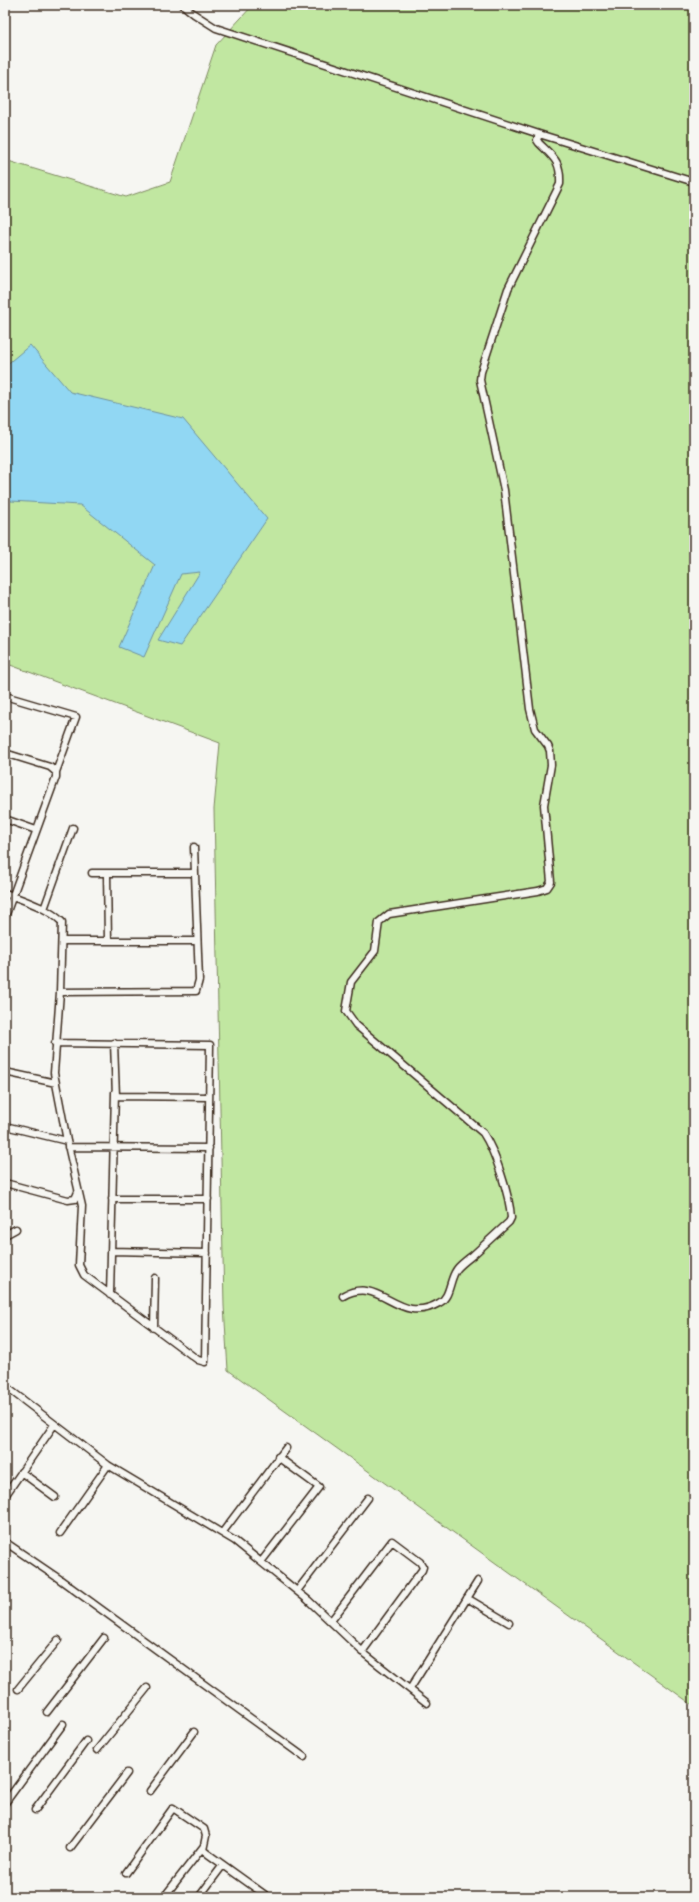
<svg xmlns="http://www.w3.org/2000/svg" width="699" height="1902" font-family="'Architects Daughter',sans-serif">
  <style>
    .green { fill: #c1e7a1; stroke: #7e8860 }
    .water { fill: #91d7f3; stroke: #6f929e }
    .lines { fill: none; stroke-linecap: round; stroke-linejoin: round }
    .street-casing { stroke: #3b2a1e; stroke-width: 9 }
    .street { stroke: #f6f6f2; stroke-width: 6 }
  </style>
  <rect width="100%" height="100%" fill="#f6f6f2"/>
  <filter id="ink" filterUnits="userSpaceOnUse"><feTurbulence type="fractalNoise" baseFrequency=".025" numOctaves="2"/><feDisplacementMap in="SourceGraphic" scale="8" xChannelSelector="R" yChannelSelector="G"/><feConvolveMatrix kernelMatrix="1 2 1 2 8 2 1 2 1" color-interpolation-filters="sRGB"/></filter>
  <g filter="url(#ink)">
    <path class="green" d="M253,5h441v1701l-466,-336 -4,-64 -10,-497 6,-66 -215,-80v-503l121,37 44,-15 46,-137z"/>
    <path class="water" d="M30,345l40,47 113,27 84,100 -87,127 -22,-6 42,-68 -19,2 -37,83 -25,-10 36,-82 -75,-60 -69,-4 -6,-7v-128z"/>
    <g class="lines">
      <g class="street-casing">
        <path id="street" d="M183,5l11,9 22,14 323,106 155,48
          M5,696l71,21 -20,55
          M5,753l45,14 6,5v5l-51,140
          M5,819l31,11
          M92,873h103
          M107,873l1,68
          M5,893c20,8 42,14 57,29l-2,70 -6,81 13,68 15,65 -3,59 5,10 8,6 106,79 7,2 5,-317 -155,-2
          M44,909l29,-81
          M62,941h135
          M60,992l136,-1 3,-11 -5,-133
          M114,1043l2,53 93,1
          M5,1072l51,11
          M5,1126l62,15
          M68,1147l141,1
          M5,1183l63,17 7,-1 3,-7
          M112,1199h96
          M5,1235l11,-6
          M111,1251l96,2
          M110,1295l5,-203
          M343,1296c38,-22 54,31 96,7 12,-6 10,-24 18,-34 4,-5 11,-10 16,-14 12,-11 24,-22 36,-33l2,-4c-1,-22 -16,-67 -28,-85l-127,-108 -10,-14 5,-29 24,-31 4,-29 10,-8 149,-23 9,-3 4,-6 -7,-77 7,-40 -1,-14 -2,-5 -13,-17 -5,-20 -26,-219 -24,-110 1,-8 27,-83 52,-105c1,-23 -6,-26 -21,-41l-2,-3 2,-6
          M154,1328l1,-50
          M5,1386l103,79 127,76 73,59 58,55 61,48
          M21,1472l34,25
          M5,1496l49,-71
          M60,1533l48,-68
          M222,1533l64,-85
          M5,1542l53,36 246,179
          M261,1562l58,-75 -41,-30
          M297,1591l71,-93
          M467,1598l42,25
          M331,1621l61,-80 28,21 3,5 -1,3 -60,82
          M18,1689l40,-49
          M410,1689l68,-108
          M47,1712l57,-74
          M97,1750l50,-62
          M150,1791l44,-59
          M5,1803l58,-79
          M35,1810l51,-69
          M70,1848l57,-75
          M126,1873l47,-65 31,21 2,7 -3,14 5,4 60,43
          M164,1897l39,-50
          M199,1897l24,-32"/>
      </g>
      <use href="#street" class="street"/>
    </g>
  </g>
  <rect width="699" height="1902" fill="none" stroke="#f6f6f2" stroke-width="20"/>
  <rect x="10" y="10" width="679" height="1882" fill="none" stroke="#3b2a1e" stroke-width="1.5" filter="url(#ink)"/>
</svg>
